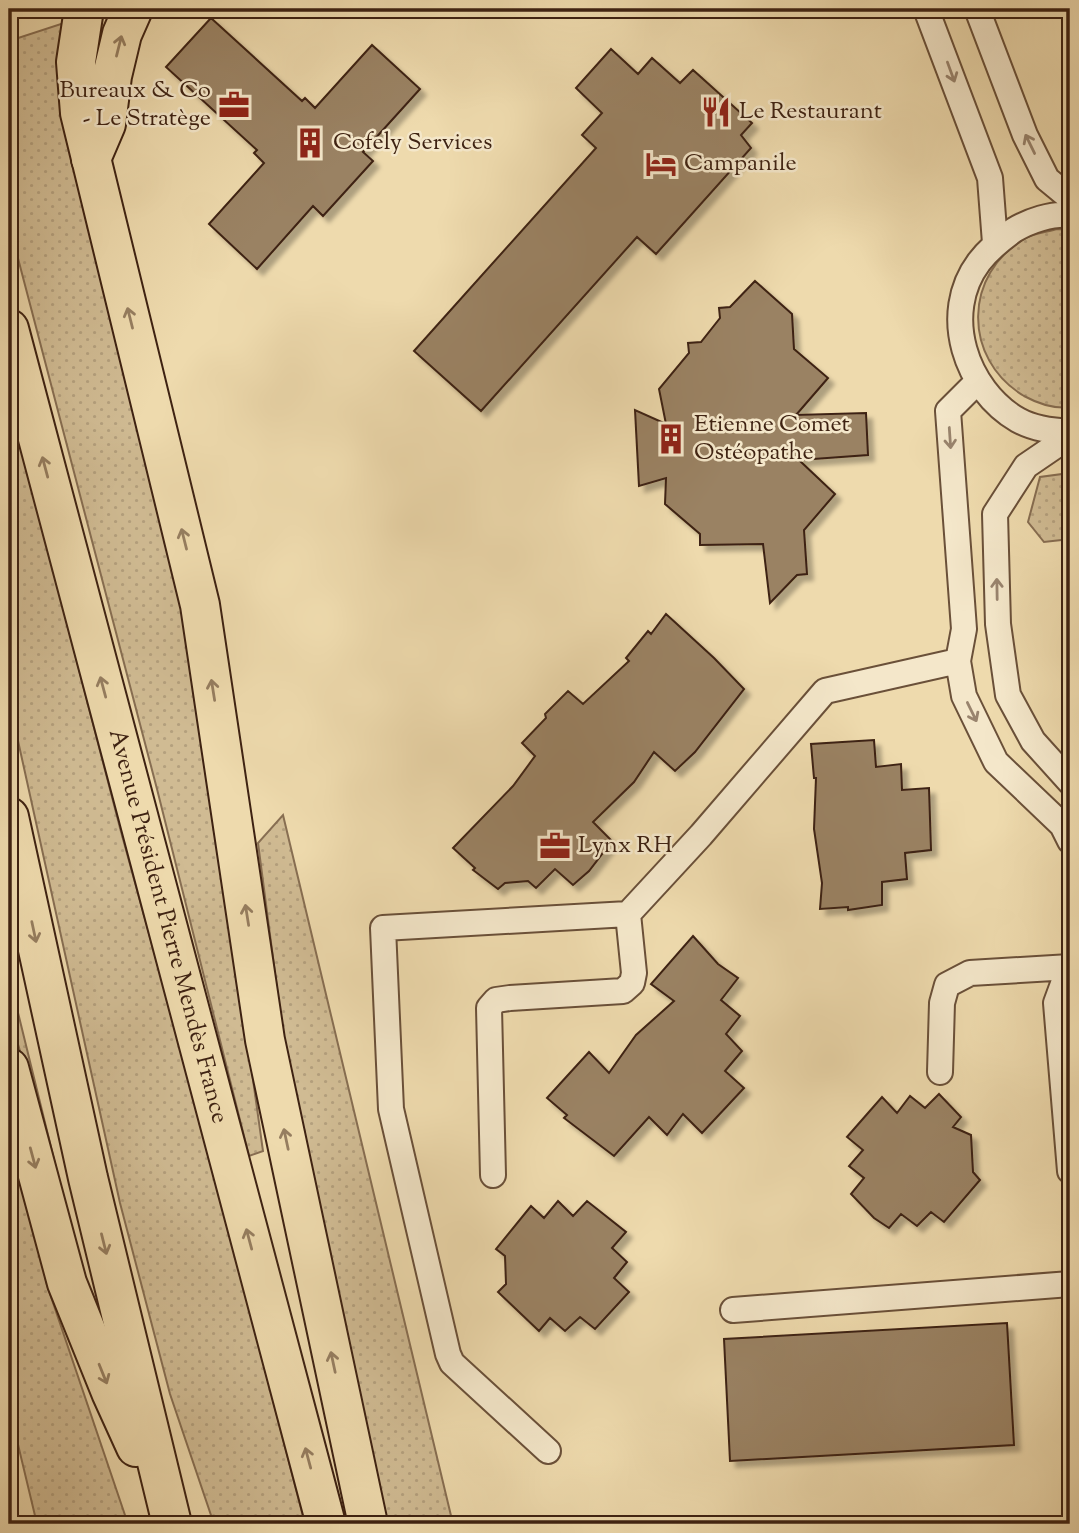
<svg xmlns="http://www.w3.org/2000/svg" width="1079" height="1533" font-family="'Sorts Mill Goudy',serif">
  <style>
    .grass { fill: url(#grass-dots); stroke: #876e52; stroke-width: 2 }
    .building { fill: #9a8263; stroke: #3e2212; stroke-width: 2; filter: url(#shadow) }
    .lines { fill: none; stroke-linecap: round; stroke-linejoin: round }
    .lane-casing { stroke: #6a5039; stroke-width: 28 }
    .primary-casing { stroke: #3e2212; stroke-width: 42 }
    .lane { stroke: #f4e7ca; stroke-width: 24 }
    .primary { stroke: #eedaad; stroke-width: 38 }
    .oneway { stroke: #967e60 }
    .oneway2 { stroke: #99846e }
    .labels { text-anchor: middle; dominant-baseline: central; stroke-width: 5; stroke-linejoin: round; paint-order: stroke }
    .poi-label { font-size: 24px; fill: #3e2212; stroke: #f4e7ca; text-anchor: start }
    .street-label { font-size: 24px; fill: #3e2212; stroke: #f4e7ca }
  </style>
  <defs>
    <pattern id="grass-dots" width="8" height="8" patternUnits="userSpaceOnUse" patternTransform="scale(1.75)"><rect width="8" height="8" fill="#d0bb93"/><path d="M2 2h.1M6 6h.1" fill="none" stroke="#b4a07e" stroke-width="1.8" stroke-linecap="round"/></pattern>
    <filter id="shadow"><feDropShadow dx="6" dy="6" stdDeviation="2" flood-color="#0004"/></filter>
  </defs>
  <rect width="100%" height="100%" fill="#eedaad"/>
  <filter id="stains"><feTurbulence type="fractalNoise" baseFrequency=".00286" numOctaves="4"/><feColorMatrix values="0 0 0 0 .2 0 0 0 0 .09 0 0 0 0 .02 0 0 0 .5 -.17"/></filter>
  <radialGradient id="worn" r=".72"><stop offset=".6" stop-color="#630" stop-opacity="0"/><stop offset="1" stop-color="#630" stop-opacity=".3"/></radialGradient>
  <path class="grass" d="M70,21l113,594 40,251 40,285 -14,5 -92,-367 -148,-565v-183z
    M1057,229l13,1v177c-15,2 -33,-4 -46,-11 -62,-37 -61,-123 2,-158 9,-5 22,-6 31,-9z
    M9,399l111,429 84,306 101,390h-91l-44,-130 -50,-191 -111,-503z
    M1070,473v66l-26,3 -16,-20 12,-45z
    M283,815l170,709h-67l-99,-459 -29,-222z
    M9,976l54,220 -54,-182z
    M9,1137l18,61 20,87 81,239h-91l-28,-117z"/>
  <path class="building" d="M211,18l91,83 3,-3 10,10 57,-63 48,44 -57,63 10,9 -50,55 -10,-10 -56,63 -48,-45 55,-61 -10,-10 3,-3 -91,-83z
    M611,49l27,25 14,-16 28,25 13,-13 59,53 -11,12 10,13 -95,106 -19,-17 -156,174 -67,-60 182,-203 -14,-13 20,-22 -26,-25z
    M755,281l37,33 2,35 34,29 -32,37 70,-2 2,42 -69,5 36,34 -31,36 3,44 -10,1 -27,28 -7,-59 -63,1v-11l-35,-30 1,-26 -27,8 -4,-76 31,14 -7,-35 30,-36 -1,-10 13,-1 19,-24 -1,-10 11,-1z
    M666,614l48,44 30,31 -49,63 -20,19 -21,-19 -20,30 -41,40 19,19 -23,30 -16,14 -18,-16 -19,19 -8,-7 -23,2 -7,6 -25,-19 2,-2 -22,-20 60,-62 22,-30 -13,-13 24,-25 -1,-4 23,-23 15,13 46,-43 -3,-3 22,-27 3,3z
    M874,740l2,27 25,-3 1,26 27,-2 2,62 -26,3 2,26 -25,3v23l-34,5v-3l-28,2 2,-26 -8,-54 2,-51h-2l-3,-34z
    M693,936l25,28 20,14 -17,22 19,16 -14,18 16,17 -17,20 19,17 -42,45 -19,-19 -16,21 -18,-18 -35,39 -50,-38 3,-3 -20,-17 42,-46 20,21 27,-38 38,-34 -23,-17z
    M939,1094l22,23 -8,10 18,8 2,37 7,8 -36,42 -13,-10 -14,14 -16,-12 -12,14 -15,-10 -23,-24 13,-16 -15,-12 14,-16 -16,-13 35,-40 15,16 13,-17 15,12z
    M558,1201l15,15 14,-15 39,31 -14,16 15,14 -13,16 15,14 -34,37 -15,-12 -15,14 -15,-13 -11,13 -41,-39 8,-8 -1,-28 -9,-7 35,-43 13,12z
    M1007,1323l7,122 -284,16 -6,-122z"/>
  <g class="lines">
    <g class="lane-casing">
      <path id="lane" d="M926,9l64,169 5,65
        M977,9l48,126 22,44 23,19
        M1070,215c-18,-2 -41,6 -56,15 -14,10 -25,19 -35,32 -39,52 -13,128 39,158 16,9 34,11 52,12
        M977,382l-29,29 16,218 -6,32 6,35 32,66 66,63 8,16
        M1070,436l-44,30 -31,48 3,110 10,71 25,46 37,41
        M1070,965l-14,38 14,168
        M940,1072l2,-69 5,-18 23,-12 100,-6
        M493,1175l-4,-167 7,-8 14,-2 113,-7 9,-8 2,-10 -6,-59
        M733,1310l337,-26
        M548,1451l-96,-88 -4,-9 -57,-245 -8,-181 245,-14 73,-79 124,-144 133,-30"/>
    </g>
    <g class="primary-casing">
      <g id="primary">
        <path d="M84,9l-8,53 4,51 120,492 65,435 103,484"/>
        <path d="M91,159l15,-35 6,-48 10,-42 11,-25"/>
        <path id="s1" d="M9,329l317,1195"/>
        <path d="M9,817l79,361 84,346"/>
        <path d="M9,1068l58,215 44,109 25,55"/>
      </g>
    </g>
    <use href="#lane" class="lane"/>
    <use href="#primary" class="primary"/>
  </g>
  <defs><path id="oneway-shaft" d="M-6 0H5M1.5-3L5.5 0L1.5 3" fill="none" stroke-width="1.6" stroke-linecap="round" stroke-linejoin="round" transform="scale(1.75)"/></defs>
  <g class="oneway">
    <use href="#oneway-shaft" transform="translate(119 46) rotate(-76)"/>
    <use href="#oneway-shaft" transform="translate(130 318) rotate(-104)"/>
    <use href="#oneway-shaft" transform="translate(45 467) rotate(-105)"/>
    <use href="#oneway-shaft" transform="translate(184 539) rotate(-104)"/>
    <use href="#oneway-shaft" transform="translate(103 687) rotate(-105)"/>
    <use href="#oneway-shaft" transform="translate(213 690) rotate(-99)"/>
    <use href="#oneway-shaft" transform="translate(247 915) rotate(-99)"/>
    <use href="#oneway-shaft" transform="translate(34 932) rotate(78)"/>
    <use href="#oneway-shaft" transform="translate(286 1139) rotate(-102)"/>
    <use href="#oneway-shaft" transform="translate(33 1158) rotate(75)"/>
    <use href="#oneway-shaft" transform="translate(249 1239) rotate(-105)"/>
    <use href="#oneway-shaft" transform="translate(104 1244) rotate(76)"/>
    <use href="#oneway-shaft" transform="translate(333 1362) rotate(-102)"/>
    <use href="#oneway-shaft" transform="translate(103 1374) rotate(68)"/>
    <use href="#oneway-shaft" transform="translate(308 1458) rotate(-105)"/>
  </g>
  <g class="oneway2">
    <use href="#oneway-shaft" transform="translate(951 72) rotate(70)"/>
    <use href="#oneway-shaft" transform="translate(1030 144) rotate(-116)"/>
    <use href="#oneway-shaft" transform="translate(950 438) rotate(86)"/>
    <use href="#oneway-shaft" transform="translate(997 589) rotate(-91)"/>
    <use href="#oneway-shaft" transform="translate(972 712) rotate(64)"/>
  </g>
  <defs>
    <g id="office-bare" transform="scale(2.415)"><path d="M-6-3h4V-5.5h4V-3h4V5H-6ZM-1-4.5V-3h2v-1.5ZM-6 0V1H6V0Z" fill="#8f2418" stroke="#f4e7ca" stroke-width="2.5" paint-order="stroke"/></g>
    <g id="restaurant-bare" transform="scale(2.415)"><path d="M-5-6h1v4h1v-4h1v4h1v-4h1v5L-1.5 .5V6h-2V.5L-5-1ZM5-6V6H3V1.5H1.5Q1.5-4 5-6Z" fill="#8f2418" stroke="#f4e7ca" stroke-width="2.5" paint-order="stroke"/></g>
    <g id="building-bare" transform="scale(2.415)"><path d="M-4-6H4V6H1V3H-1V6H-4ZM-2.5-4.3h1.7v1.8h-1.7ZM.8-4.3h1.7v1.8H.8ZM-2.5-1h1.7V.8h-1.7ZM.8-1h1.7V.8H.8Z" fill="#8f2418" stroke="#f4e7ca" stroke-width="2.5" paint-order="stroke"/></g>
    <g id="hotel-bare" transform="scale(2.415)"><path d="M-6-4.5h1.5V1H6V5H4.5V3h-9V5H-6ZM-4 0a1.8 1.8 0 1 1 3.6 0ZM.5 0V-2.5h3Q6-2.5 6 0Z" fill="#8f2418" stroke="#f4e7ca" stroke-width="2.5" paint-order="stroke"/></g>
  </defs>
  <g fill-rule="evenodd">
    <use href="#office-bare" x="234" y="105"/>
    <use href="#restaurant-bare" x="716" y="112"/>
    <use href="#building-bare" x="310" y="143"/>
    <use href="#hotel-bare" x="661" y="164"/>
    <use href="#building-bare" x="671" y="439"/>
    <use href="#office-bare" x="555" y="846"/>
  </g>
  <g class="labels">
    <g class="poi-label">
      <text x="211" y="91" text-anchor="end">Bureaux &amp; Co<tspan x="211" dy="28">- Le Stratège</tspan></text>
      <text x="739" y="112">Le Restaurant</text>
      <text x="333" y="143">Cofely Services</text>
      <text x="684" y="164">Campanile</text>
      <text x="694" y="425">Etienne Comet<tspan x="694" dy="28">Ostéopathe</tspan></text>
      <text x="578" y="846">Lynx RH</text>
    </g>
    <g class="street-label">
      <text stroke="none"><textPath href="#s1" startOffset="618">Avenue Président Pierre Mendès France</textPath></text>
    </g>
  </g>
  <rect width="1079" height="1533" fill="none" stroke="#eedaad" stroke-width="35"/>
  <rect x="10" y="10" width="1058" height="1512" fill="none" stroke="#3e2212" stroke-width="3.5"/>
  <rect x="18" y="18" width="1044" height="1498" fill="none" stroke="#3e2212" stroke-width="2"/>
  <rect width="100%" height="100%" filter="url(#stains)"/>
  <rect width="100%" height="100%" fill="url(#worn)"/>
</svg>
